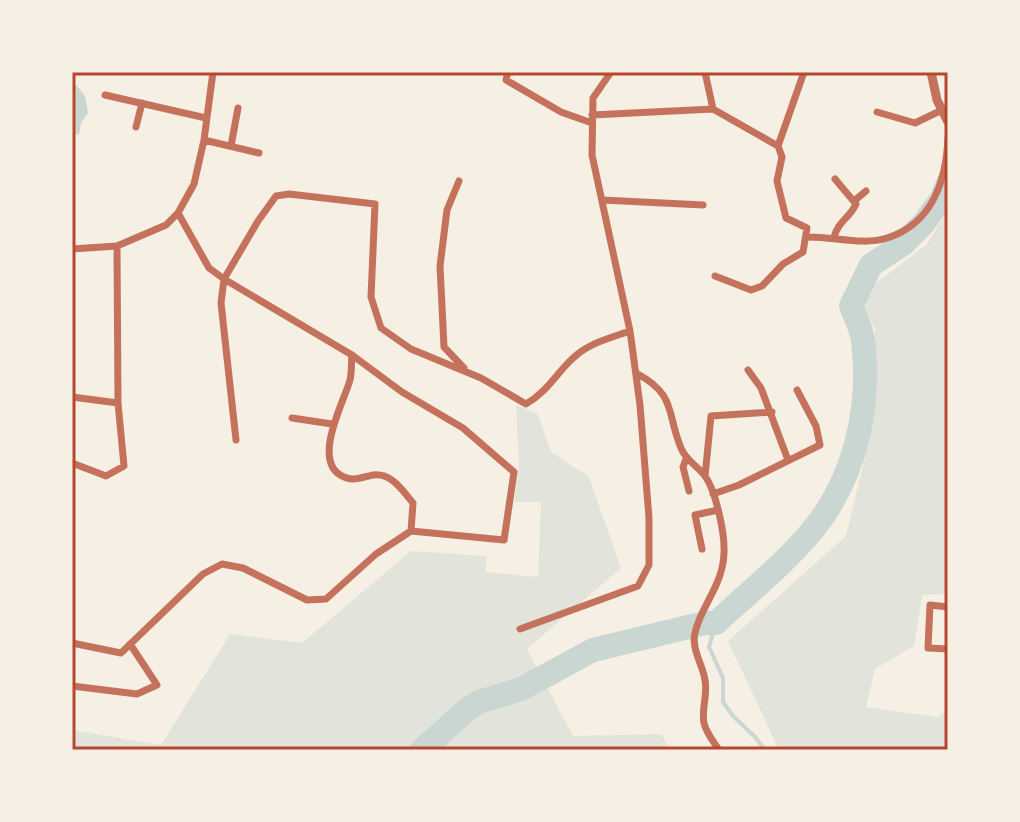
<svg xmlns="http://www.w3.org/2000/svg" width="1020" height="822" font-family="Helvetica,sans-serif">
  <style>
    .green { fill: #e2e4dc }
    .water { fill: #c9d6d2 }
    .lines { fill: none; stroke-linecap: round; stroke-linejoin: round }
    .stream { stroke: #c9d6d2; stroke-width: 4 }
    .river { stroke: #c9d6d2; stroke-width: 24 }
    .minor { stroke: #c5725c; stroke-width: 7 }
    .tertiary { stroke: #c5725c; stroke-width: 9 }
    .neatline { fill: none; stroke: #b5482f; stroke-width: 3 }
  </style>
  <rect width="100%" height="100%" fill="#f6efe4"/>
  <path class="green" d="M948,211v383l-26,1 -8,51 -39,23 -9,38 71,10 11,-7v40h-169l-51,-109 118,-105 17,-70 12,-137 -12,-23v-13l63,-48z
    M516,405l22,9 13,38 38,25 32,91 -94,81 46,87 89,-2 7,16h-597v-20l89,15 69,-111 72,9 109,-92 76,5 -2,16 53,5 3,-75h-27l5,-37z"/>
  <path class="water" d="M72,80l13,16 3,17 -7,10 -2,12 -7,-2z"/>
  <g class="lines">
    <path class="stream" d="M716,623l-7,24 14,31v24l10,14 22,21 10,13"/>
    <path class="river" d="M422,750l46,-41 11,-7 42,-13 72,-39 112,-27h11c34,-32 71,-61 100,-97 40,-52 55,-121 47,-185 -1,-12 -8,-24 -12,-35l20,-41 32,-21 21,-21 18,-25 6,-15"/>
    <path class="minor" d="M508,72l-2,8 55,32 31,11
      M705,72l8,37
      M105,95l101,23
      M877,112l38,11 27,-13
      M592,115l121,-6 65,37
      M136,127l6,-24
      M204,140l55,13
      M231,146l7,-38
      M459,181l-12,29 -7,56 4,81 20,21
      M602,200l101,5
      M854,201l12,-10
      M178,213l31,55 15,11 34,-58 18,-25 13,-2 86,10 -4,93 10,31 30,21 70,29 45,26c20,-11 30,-30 46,-45 16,-16 38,-21 58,-28
      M806,237c26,-1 56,9 81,1 46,-15 59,-57 61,-100
      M834,237c5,-17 15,-18 22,-33l-21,-25
      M72,249l45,-3 49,-21 12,-12 16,-29 10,-44 9,-68
      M715,276l36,14 11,-4 21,-22 20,-12 4,-24 -21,-10 -9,-37 5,-24 -4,-11 26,-74
      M352,355c-1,8 0,17 -2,25 -6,22 -40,83 -6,97 9,4 15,1 25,-1 20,-6 32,12 44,27l-2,28
      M748,370l13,18 27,72
      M636,373c41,22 30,39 45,75 5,13 16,17 24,28 11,15 20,58 19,77 -1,33 -24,54 -29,80 -4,16 8,32 10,47 3,15 -4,30 -1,43 2,10 10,19 15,27
      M72,397l46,6
      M292,418l40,6
      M686,459l-3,8 6,24
      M72,463l34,13 18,-10 -6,-63 -1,-157
      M705,476l6,-60 61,-4
      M713,494l26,-9 81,-40 -4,-19 -19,-36
      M702,549l-7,-34 23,-5
      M948,607l-18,-2 -2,43 20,1
      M520,629l118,-43 11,-21v-47l-9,-113 -10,-74 -38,-176 1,-57 18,-26
      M72,643l49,10 82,-79 19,-10 21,4 64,32 19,-1 50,-45 35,-23 93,9 10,-68 -51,-44 -61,-36 -50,-37 -128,-76 -3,24 15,137
      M72,686l65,8 20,-9 -27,-41"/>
    <path class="tertiary" d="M931,72l6,28 11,22"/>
  </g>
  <rect width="1020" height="822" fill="none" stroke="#f6efe4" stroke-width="148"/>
  <rect x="74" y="74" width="872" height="674" class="neatline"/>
</svg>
